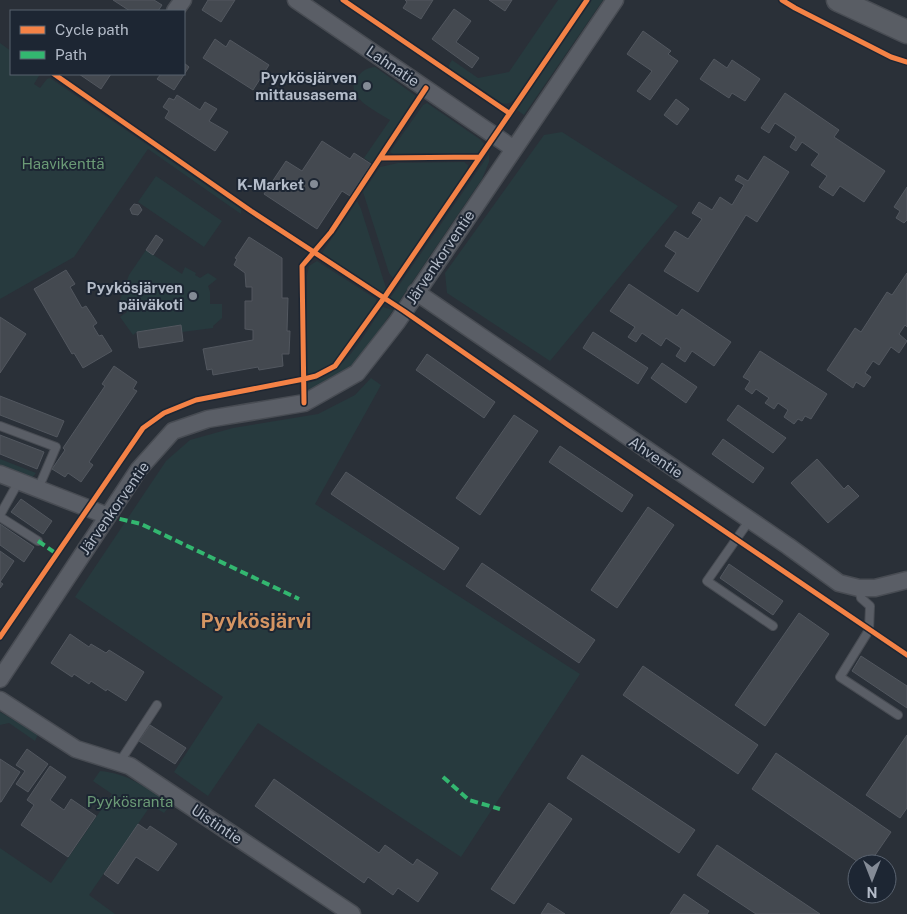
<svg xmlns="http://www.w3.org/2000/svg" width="907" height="914" font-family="'Public Sans',sans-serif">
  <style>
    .green { fill: #273a3e }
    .building { fill: #444950; stroke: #52575f }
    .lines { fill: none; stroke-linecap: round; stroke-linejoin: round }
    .lane-casing { stroke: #484c53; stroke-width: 10 }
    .street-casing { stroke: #484c53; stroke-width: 19 }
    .secondary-casing { stroke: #484c53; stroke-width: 25 }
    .lane { stroke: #5a5e66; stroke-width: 8 }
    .street { stroke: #5a5e66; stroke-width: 16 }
    .secondary { stroke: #595d64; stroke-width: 22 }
    .quiet { stroke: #33b770; stroke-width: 4; stroke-dasharray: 8 4; stroke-linecap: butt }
    .cycleway-casing { stroke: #1d2633; stroke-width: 8 }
    .cycleway { stroke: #f48246; stroke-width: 5 }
    .poi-dot { fill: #848b96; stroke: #1d2633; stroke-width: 2 }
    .labels { text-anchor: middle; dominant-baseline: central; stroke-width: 4; stroke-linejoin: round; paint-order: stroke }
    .street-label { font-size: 15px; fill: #b4bcc9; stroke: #1d2633 }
    .poi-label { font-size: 15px; font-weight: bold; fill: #b4bcc9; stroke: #1d2633; text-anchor: end }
    .park-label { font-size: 15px; fill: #6b9a76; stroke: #1d2633 }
    .district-label { font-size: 20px; font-weight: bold; fill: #d59563; stroke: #1d2633 }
  </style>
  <rect width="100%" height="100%" fill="#2a3038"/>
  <path class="green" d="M558,0h26l-67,98c-5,4 -9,7 -16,5l-52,-35v-3l3,-5 26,18 31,-6z
    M592,0h11l-79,115 -7,-5z
    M0,43l11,8v23h29l-6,10 6,4 7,-9 3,-1 191,131v5l-93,-65 -74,108 -74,42z
    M375,67l41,29 -43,66h-3l-6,-4 26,-38c-12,-8 -46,-23 -34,-41 6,-8 9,-11 19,-12z
    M427,103l54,37 4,5 -7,8h-4l-81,1 -3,-2 33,-47z
    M562,132l116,74 -128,155 -103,-68 -2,-20 99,-138z
    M489,154v8l-7,17 -84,124 -7,-4v-2z
    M464,162l4,3 -1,7 -74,106 -4,-5 -26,-81 17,-25 18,-4z
    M156,176l66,45 -18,26 -66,-45z
    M357,201l4,8 25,79 -2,4 -2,1 -60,-40z
    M146,250l36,24 3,-7 11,6 -1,2 5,3 8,-5 9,6 -9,7 2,6v12h12v14l-9,8v2l-31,4 -2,-7 -43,7 -4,3 -13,-18 7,-5 -7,-12 9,-25z
    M317,261l59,38v3l-43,62 -23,11 -4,-2 1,-98 2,-9z
    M383,307l10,3 -31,46 -11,13 -38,21 -6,-1v-6c35,-5 58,-50 76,-76z
    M371,378l10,7 -66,119 265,170 -119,183 -203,-134 -50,73 -34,-24 49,-75 -148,-100 91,-136 24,-21 43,-12 85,-14 37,-19z
    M0,459l36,14 -5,6 -31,-12z
    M0,712l38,22 -3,7 -26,-18 -9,2z
    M100,771c28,2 48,18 71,33l-7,9 -13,-8 -62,90 26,19h-115v-66l51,35 61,-89 -19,-13z"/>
  <path class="building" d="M113,0h41l8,5 -4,6h-28z
    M208,0h27l-14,22 -19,-12z
    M405,0h28l-12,19 -18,-11 4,-6z
    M489,0h23l-7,11z
    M454,9l17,12 -15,21 23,16 -7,10 -40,-29z
    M643,31l28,20 -3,3 10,7 -28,39 -13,-9 15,-20 -25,-17z
    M215,39l11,8 4,-7 39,25 -16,25 -50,-32z
    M714,59l13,9 5,-8 28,19 -15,22 -13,-8 -3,5 -29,-19z
    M184,63l5,4 -15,23 -17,-11 4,-5h23z
    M79,74h32l-10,15z
    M367,81l4,3 -5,7 -4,-3z
    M785,93l54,37 -5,7 51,34 -21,31 -24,-16 -7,10 -14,-9 8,-11 -16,-11 8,-11 -17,-12 -6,9 -6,-4 6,-10 -21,-14 -6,10 -8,-5z
    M177,95l23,15 5,-8 12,7 -8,12 19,11 -13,19 -50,-33 4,-7 -6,-4 6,-9 5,2z
    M676,99l13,10 -12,16 -13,-10z
    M322,141l28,18 4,-6 17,11 -21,32 -8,-5 -25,38 -53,-35 22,-33 16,10z
    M764,156l25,16 -32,50 -11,-7 -48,77 -34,-21 12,-18 -11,-7 10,-15 13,8 14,-20 -10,-6 7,-11 13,8 8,-13 12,8 12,-20 -9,-5 3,-5 10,6z
    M907,187v33l-3,3 -8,-5 4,-7 -6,-4z
    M134,204l5,1 3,5 -4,5 -6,-1 -2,-5z
    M156,235l7,5 -10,15 -7,-5z
    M249,237l33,21v40h6l-1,33h3l-1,23h-7l1,12 -24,4 -1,-3 -45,8 -1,-6 -5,1 -4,-21 50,-9v-10l-8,-1v-28h7v-14h-6l-1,-14 -11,-8 3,-6 -2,-1z
    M66,270l9,14 -5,3 12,21 4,-2 11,17 -4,3 6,10 3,-1 10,16 -29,17 -9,-15 -2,1 -38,-65z
    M907,273v54l-2,-2 -6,9 8,7 -8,12 -8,-6 -12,18 -6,-4 -8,12 6,4 -7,10 -8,-5 -3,6 -26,-18 28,-42 6,4 26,-40 5,3z
    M629,284l48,32 5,-7 49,33 -17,24 -22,-15 -7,11 -9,-6 5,-8 -15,-10 -5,8 -19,-13 -6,9 -8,-5 7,-10 -25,-16z
    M0,317l26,17 -26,39z
    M181,325l2,16 -44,7 -2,-16z
    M593,332l55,36 -10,16 -55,-36z
    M760,351l67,43 -16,25 -6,-3 -3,5 -4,-2 -4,5 -10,-7 4,-7 -10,-7 -4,6 -9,-6 4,-5 -13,-9 -4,5 -7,-5 5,-8 -7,-4z
    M427,354l68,48 -11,16 -68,-48z
    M662,363l35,24 -11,16 -35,-25z
    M114,366l23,16 -4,7 4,2 -48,71 4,3 -12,17 -13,-9 -3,4 -13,-8 13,-19 -2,-2 42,-62 -3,-2z
    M0,396l64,25 -7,16 -57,-22z
    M738,405l48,33 -13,15 -46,-33z
    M514,415l24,16 -58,84 -24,-17z
    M0,435l44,17 -7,17 -37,-15z
    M723,439l41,29 -11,15 -41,-29z
    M560,446l73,49 -11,17 -73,-50z
    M817,459l27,30 4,-4 11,11 -31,27 -37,-40z
    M346,472l113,76 -15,22 -113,-76z
    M21,499l31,22 -9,13 -32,-22z
    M648,507l26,18 -57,83 -26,-18z
    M0,524l34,23 -10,15 -24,-17z
    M0,551l14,10 -14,21 3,2 -3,4z
    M482,563l113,77 -16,23 -113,-77z
    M729,564l54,37 -10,14 -53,-37z
    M799,613l30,21 -64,92 -30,-21z
    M70,634l19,13 2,-3 15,9 3,-3 35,22 -18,29 -19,-12 -1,2 -15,-10 -2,3 -15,-10 -2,3 -21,-14z
    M861,656l46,30v22l-55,-37z
    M643,666l115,79 -20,29 -115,-79z
    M150,725l36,23 -11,16 -36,-23z
    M907,735v73l-7,10 -34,-23z
    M27,749l21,15 -20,28 -12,-8 9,-13 -9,-6z
    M776,753l115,79 -22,32h-8l-109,-75z
    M582,755l113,75 -16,23 -112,-75z
    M0,759l20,13 -19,30h-1z
    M50,766l16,11 -16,23 14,10 7,-11 25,17 -28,41 -47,-32 13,-20 -7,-5z
    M274,779l105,74 6,-8 28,20 4,-6 21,14 -20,29 -20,-14 -5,7 -25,-18 -4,6 -109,-77z
    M549,803l23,16 -58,85 -23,-15z
    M138,824l9,6 3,-4 27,18 -19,27 -22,-14 -18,27 -14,-10z
    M717,845l103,69h-64l-59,-39z
    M684,894l25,17 -2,3h-37z
    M548,903l17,11h-24z"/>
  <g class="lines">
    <g class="lane-casing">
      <path id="lane" d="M0,426l56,21 -18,42
        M0,515l19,-34
        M0,517l38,24
        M749,521l-42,60 66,45
        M859,588l2,10 9,8 -1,24 -29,47 58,38
        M119,763l38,-58"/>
    </g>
    <g class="street-casing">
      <path id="street" d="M296,0l218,149
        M175,11l8,-11
        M416,292l372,254 51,37 20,5h16l32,-8
        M0,474l108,42
        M0,679l139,-210 34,-38 35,-12 96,-16 53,-30 40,-51 218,-322
        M0,700l76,49 54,17 222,148"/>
    </g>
    <g class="secondary-casing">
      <path id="secondary" d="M838,0l69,32"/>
    </g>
    <use href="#lane" class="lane"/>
    <use href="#street" class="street"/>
    <use href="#secondary" class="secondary"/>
    <path class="quiet" d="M108,516l33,8 158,75
      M38,541l19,13
      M443,777l26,23 31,9"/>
    <g class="cycleway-casing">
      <path id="cycleway" d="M343,0l166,113
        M782,0l13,8 96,49 16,5
        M54,74l197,137 153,100 164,114 339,230
        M380,158l99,-1
        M304,403l-2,-137 29,-34 95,-144
        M0,637l143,-209 21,-15 32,-13 108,-21 12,-3 19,-10 49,-68 203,-298"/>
    </g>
    <use href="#cycleway" class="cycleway"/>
  </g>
  <g class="poi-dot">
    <circle cx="367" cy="86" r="5"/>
    <circle cx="314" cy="184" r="5"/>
    <circle cx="193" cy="296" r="5"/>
  </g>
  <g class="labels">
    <g class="street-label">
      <text transform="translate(393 66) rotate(34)">Lahnatie</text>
      <text transform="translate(440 257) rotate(-56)">Järvenkorventie</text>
      <text transform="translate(656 457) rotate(34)">Ahventie</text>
      <text transform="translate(114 508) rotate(-55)">Järvenkorventie</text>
      <text transform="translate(217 824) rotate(34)">Uistintie</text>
    </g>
    <g class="poi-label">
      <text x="357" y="77">Pyykösjärven<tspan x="357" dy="17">mittausasema</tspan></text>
      <text x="304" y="184">K-Market</text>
      <text x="183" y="287">Pyykösjärven<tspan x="183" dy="17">päiväkoti</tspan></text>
    </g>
    <g class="park-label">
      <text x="63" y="163">Haavikenttä</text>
      <text x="130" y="801">Pyykösranta</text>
    </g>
    <g class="district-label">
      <text x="256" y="621">Pyykösjärvi</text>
    </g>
  </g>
  <rect x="10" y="10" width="175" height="65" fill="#1d2633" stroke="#59626f"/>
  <rect x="20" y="26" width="25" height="8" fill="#f48246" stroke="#59626f"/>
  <text x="55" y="35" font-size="15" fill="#b4bcc9">Cycle path</text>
  <rect x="20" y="51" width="25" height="8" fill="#33b770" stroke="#59626f"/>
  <text x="55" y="60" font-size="15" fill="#b4bcc9">Path</text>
  <g transform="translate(872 879) rotate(180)"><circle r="24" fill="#1d2633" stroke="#59626f"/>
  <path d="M0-4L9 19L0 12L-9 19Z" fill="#848b96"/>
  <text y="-8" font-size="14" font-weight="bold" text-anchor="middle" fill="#b4bcc9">N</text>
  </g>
</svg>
